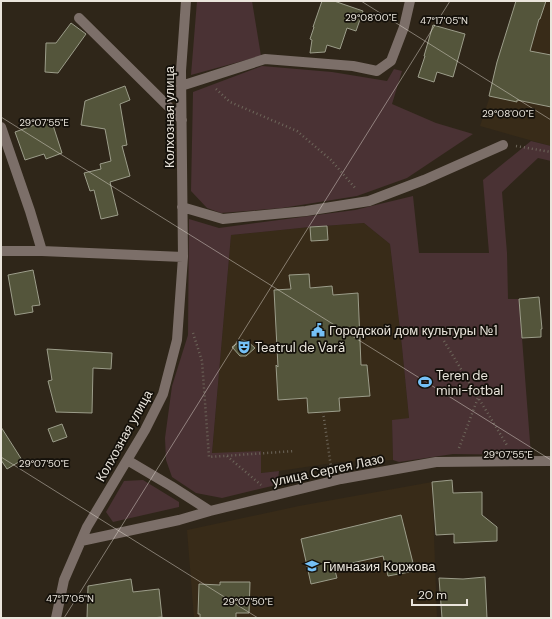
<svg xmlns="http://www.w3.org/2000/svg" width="552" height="619" font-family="'DM Sans',sans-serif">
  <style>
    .built { fill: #382b18 }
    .green { fill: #4a3234 }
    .building { fill: #54553b; stroke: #9c9d8a }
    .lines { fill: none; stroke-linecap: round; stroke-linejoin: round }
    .path { stroke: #6e675b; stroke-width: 2.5; stroke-dasharray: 1 3; stroke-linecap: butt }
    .minor { stroke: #7c6f69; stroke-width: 10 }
    .ticks { fill: none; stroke: #eae5dc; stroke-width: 1; stroke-opacity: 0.45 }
    .labels { text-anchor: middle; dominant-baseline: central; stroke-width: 3.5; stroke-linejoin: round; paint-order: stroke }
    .street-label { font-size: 13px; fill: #eae5dc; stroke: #14100a }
    .poi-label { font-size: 13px; fill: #eae5dc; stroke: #14100a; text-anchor: start }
    .ticks-label { font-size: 10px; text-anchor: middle; fill: #eae5dc; stroke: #14100a; stroke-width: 3.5; stroke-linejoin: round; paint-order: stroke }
  </style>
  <rect width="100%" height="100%" fill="#2f2619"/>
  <path class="built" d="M516,1h35v145l-71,-20 10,-30 7,-34z
    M364,223l26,21 12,103 7,71 -17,3 1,39 -54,2 -60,9 -18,2 -49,-19 19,-219 79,-8z
    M432,482l5,136h-243l-7,-88 112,-24z"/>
  <path class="green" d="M197,1h55l9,55 -70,19z
    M262,66l70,6 55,9 7,-12 8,2 -10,33 44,19 37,11 -66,44 -50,18 -75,12 -61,5 -14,-5 -16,-17 2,-99z
    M531,141l20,5v15l-13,-3 -36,34 5,61 1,46h11l12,156 -78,-1 -54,8 -6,-2 -1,-40 17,-2 -7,-71 -12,-103 -26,-21 -54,4 -79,8 -19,218 49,-2v22l18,-2 -1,9 -6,6 -50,12 -26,-5 -24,-16 -6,-17 -1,-22 7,-52 16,-51 1,-116 30,9 136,-18 58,-14 6,57h70l-6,-73z
    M143,480l36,22v5l-66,15 -7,-10 18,-31z"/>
  <path class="building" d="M322,1h12l29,10 -7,20 -9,-3 -7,21 -13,-4 -2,7 -15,1 2,-13 -2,-1 4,-12h-1z
    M516,1h30l-6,18h-1l-9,32 21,4v52l-34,-7v2l-28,-6 8,-34z
    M71,23l15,11 -28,39 -13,-1 1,-29h10z
    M433,25l32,9 -12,43 -16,-5 -3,10 -16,-5 7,-21h-1z
    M125,86l5,14 -10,4 7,41 -5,1 8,30 -20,6 8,33 -17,4 -7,-29 -4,1 -6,-18 17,-4 -1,-5 11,-3 -6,-32 -24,-4 4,-24z
    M51,119l11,34 -16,6 -2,-5 -19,6 -10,-28z
    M327,226l1,14 -17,1 -1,-14z
    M33,270l7,35 -8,1 1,6 -18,3 -7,-40z
    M309,274l1,14 22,-2 1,9 25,-2 3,72h6l3,31 -31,2 1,13 -32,2 -1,-15 -29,2 -2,-35 2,2 -4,-77 17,-1 -2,-14z
    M539,297l3,32h-1v8l-19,1 -3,-39z
    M242,340l5,1 8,7 -9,8h-6l-8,-9z
    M47,349l65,4 -1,16 -18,-1 -1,45 -36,-1 -8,-31 4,-1z
    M62,424l5,13 -14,5 -5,-13z
    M1,427l21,33 -15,9 -6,-9z
    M452,480l1,13 29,-1v23l15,12v14l-43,2v-9l-18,1 -4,-53z
    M401,515l14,56 -27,5 -5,-20 -49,11 3,11 -26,6 -10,-45z
    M485,577l2,41h-45l-3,-40 24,1z
    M131,579l2,13 26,-3 3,28 -10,1h-65l1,-32z
    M220,582h30l-1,31h-13v5h-36v-4h-2l1,-30 21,1z"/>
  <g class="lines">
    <path class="path" d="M216,89l14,13 67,29 34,29 25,29
      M516,146l35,6
      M193,333l9,28 7,96 86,-6
      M444,341l49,81 15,25
      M323,412l8,55
      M459,448l19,-50
      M227,456l34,29"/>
    <path class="minor" d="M79,18l103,102
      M181,86l84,-27 88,7 24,5 14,-10 13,-34 6,-26
      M1,127l29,84 12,40h-41
      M182,207l41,12 83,-8 63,-10 55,-21 79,-35
      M42,251l141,6
      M127,460l44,26 39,25 131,-32 95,-17 115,-1
      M81,541l98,-21 31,-9
      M56,618l8,-38 23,-53 58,-97 18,-36 14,-54 6,-83 -2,-186 5,-70"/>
  </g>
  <path class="ticks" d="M361,1l190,119M1,117l550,343M1,457l257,161M64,618l386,-617"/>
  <defs>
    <g id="civic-bare" transform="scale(1.08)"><path d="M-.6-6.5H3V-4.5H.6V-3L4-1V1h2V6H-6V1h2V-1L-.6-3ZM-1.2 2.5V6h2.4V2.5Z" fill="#75c0f6" stroke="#14100a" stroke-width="2.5" paint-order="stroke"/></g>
    <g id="theatre-bare" transform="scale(1.08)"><path d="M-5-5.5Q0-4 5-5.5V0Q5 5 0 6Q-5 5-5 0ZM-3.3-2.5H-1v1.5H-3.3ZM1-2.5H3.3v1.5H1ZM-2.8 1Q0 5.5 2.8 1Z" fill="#75c0f6" stroke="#14100a" stroke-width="2.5" paint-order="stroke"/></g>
    <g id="stadium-bare" transform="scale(1.08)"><path d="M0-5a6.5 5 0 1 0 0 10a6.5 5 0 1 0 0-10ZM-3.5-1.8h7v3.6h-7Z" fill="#75c0f6" stroke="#14100a" stroke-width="2.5" paint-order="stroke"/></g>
    <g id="school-bare" transform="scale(1.08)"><path d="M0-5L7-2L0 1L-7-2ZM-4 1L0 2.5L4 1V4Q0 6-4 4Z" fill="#75c0f6" stroke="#14100a" stroke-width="2.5" paint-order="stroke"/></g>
  </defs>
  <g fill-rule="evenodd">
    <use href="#civic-bare" x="318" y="330"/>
    <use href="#theatre-bare" x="244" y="347"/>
    <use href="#stadium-bare" x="425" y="382"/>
    <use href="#school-bare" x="312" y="566"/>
  </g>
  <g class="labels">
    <g class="street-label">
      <text transform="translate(169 117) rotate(-90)">Колхозная улица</text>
      <text transform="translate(124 436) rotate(-61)">Колхозная улица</text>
      <text transform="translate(328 470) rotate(-12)">улица Сергея Лазо</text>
    </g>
    <g class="poi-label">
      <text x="329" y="330">Городской дом культуры №1</text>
      <text x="255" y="347">Teatrul de Vară</text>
      <text x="436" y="375">Teren de<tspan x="436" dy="15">mini-fotbal</tspan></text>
      <text x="323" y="566">Гимназия Коржова</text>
    </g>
  </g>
  <g class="ticks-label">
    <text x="371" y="21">29°08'00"E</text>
    <text x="444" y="24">47°17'05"N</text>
    <text x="508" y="117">29°08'00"E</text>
    <text x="44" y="126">29°07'55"E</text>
    <text x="508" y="458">29°07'55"E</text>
    <text x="44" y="467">29°07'50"E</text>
    <text x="70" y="602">47°17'05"N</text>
    <text x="248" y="605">29°07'50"E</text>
  </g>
  <rect width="552" height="619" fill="none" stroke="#eae5dc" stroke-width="4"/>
  <path d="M412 599v6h55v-6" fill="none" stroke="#eae5dc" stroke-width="2"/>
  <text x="418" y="599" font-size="12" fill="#eae5dc" stroke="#14100a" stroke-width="3" paint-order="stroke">20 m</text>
</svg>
